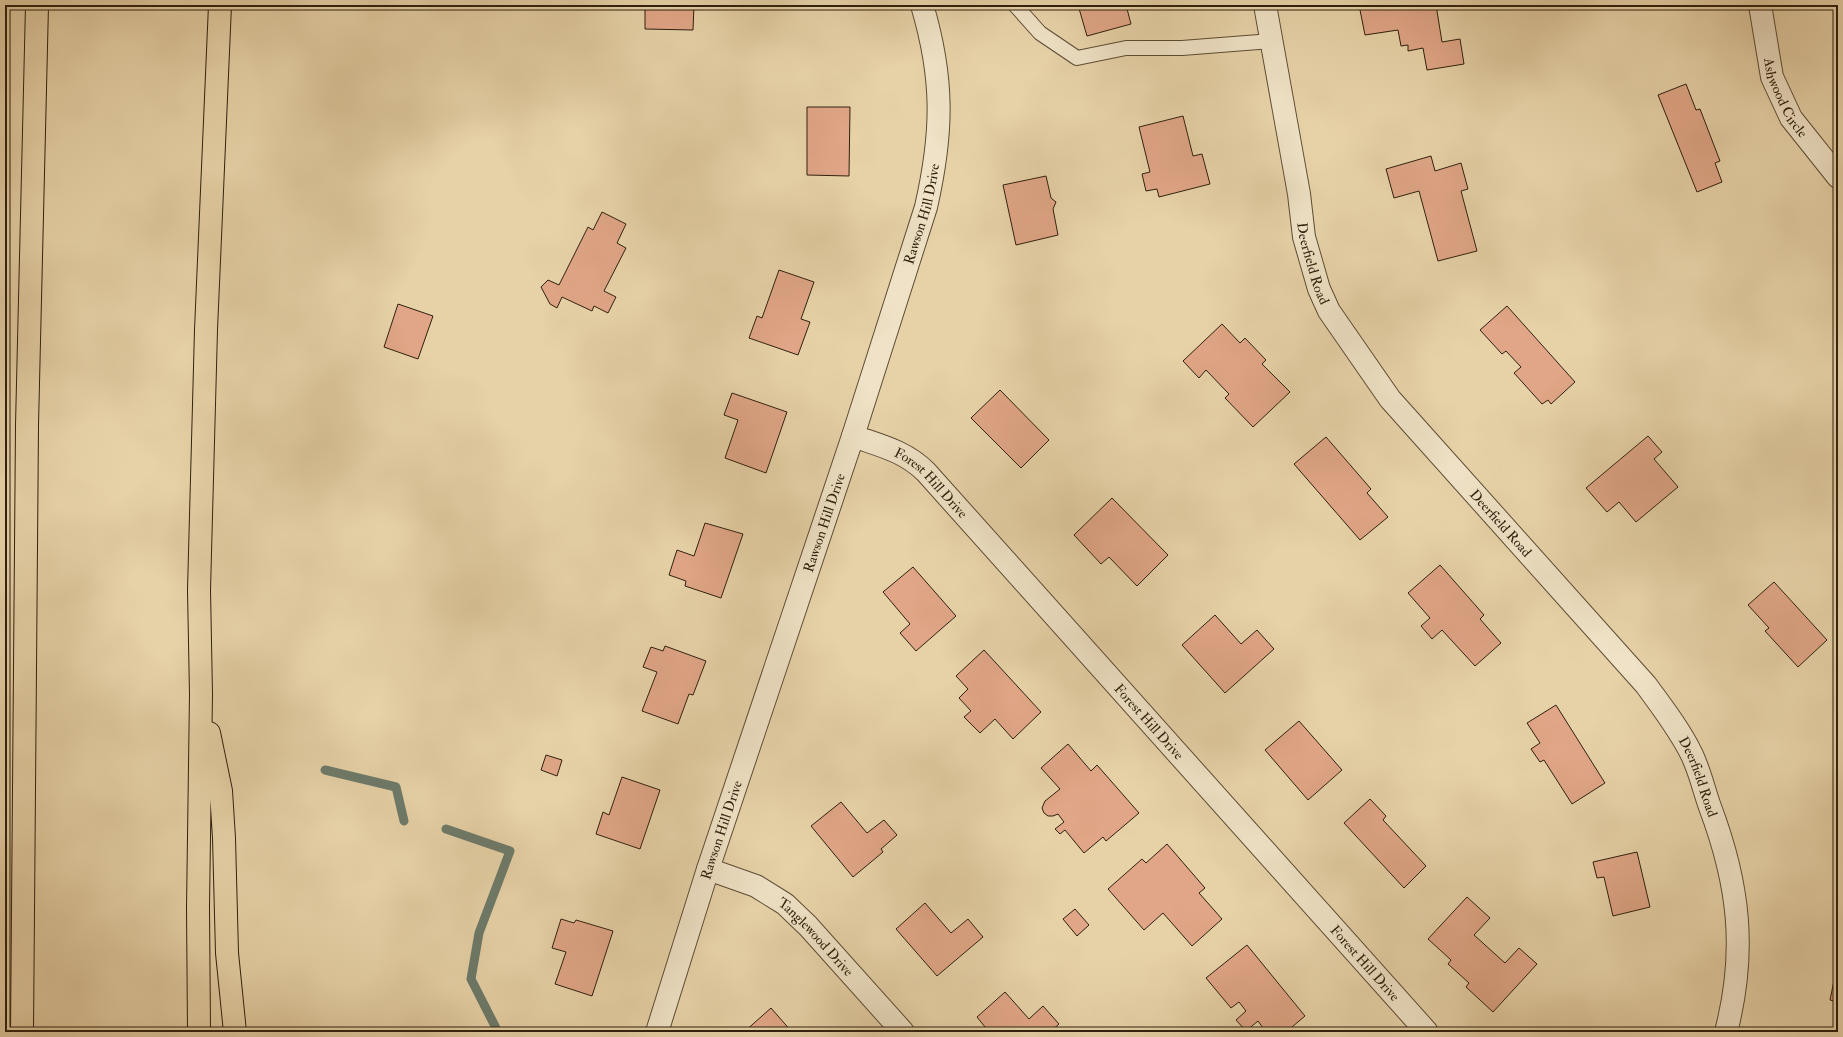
<svg xmlns="http://www.w3.org/2000/svg" width="1843" height="1037" font-family="'IM FELL Double Pica',serif">
  <style>
    .lines { fill: none; stroke-linecap: round; stroke-linejoin: round }
    .stream { stroke: #6d7b6b; stroke-width: 9 }
    .building { fill: #e0a687; stroke: #2f200e }
    .service-casing { stroke: #5d4c34; stroke-width: 16 }
    .minor-casing { stroke: #5d4c34; stroke-width: 24 }
    .motorway-casing { stroke: #2f200e; stroke-width: 24 }
    .service { stroke: #efe2c6; stroke-width: 14 }
    .minor { stroke: #efe2c6; stroke-width: 22 }
    .motorway { stroke: #e7d2a8; stroke-width: 22 }
    .labels { text-anchor: middle; dominant-baseline: central; stroke-width: 3; stroke-linejoin: round; paint-order: stroke }
    .street-label { font-size: 14px; fill: #2f200e; stroke: #efe2c6 }
  </style>
  <rect width="100%" height="100%" fill="#e7d2a8"/>
  <filter id="stains"><feTurbulence type="fractalNoise" baseFrequency=".005" numOctaves="4"/><feColorMatrix values="0 0 0 0 .2 0 0 0 0 .09 0 0 0 0 .02 0 0 0 .5 -.17"/></filter>
  <radialGradient id="worn" r=".72"><stop offset=".6" stop-color="#630" stop-opacity="0"/><stop offset="1" stop-color="#630" stop-opacity=".3"/></radialGradient>
  <g class="lines">
    <path class="stream" d="M325,770l71,17 8,34
      M446,829l64,22 -31,82 -8,46 27,53"/>
  </g>
  <path class="building" d="M645,5h49l-1,25 -48,-1z
    M1078,5h48l5,19 -44,12z
    M1359,5h77l6,37 18,-3 4,25 -37,6 -4,-22 -15,3v-6l-7,1 -3,-16 -33,5z
    M1686,84l10,26 4,-1 20,52 -5,2 7,19 -25,10 -39,-97z
    M807,107h43l-1,69 -42,-1z
    M1183,116l10,40 9,-2 8,30 -51,13 -2,-8 -11,2 -4,-17 8,-2 -11,-45z
    M1431,156l4,15 26,-8 7,26 -7,2 16,60 -39,10 -19,-70 -25,7 -8,-29z
    M1046,176l5,22 5,4 -3,7 5,26 -42,10 -13,-60z
    M602,212l24,12 -9,19 9,5 -22,43 12,6 -8,16 -14,-7 -2,5 -30,-14 -5,11 -7,-4 -9,-17 7,-7 11,5 29,-58 5,3z
    M779,270l35,12 -13,37 9,3 -12,33 -49,-17 8,-22 5,2z
    M398,304l35,12 -15,43 -34,-12z
    M1507,306l68,76 -24,22 -3,-4 -6,4 -28,-31 7,-6 -15,-16 -4,3 -22,-24z
    M1222,324l18,19 5,-5 21,22 -4,4 28,28 -37,35 -28,-29 4,-4 -23,-24 -7,8 -16,-17z
    M1000,390l49,50 -28,28 -50,-50z
    M732,393l55,19 -21,61 -41,-15 13,-38 -14,-5z
    M1648,436l14,16 -8,7 24,28 -42,35 -17,-20 -12,10 -21,-24z
    M1326,437l45,52 -4,4 21,24 -28,23 -66,-76z
    M1112,498l56,57 -31,31 -28,-29 -8,7 -27,-29z
    M705,523l38,11 -22,64 -36,-12 1,-5 -17,-6 8,-25 17,6z
    M1440,565l44,50 -4,4 21,24 -26,23 -33,-36 -10,9 -11,-13 9,-8 -22,-25z
    M913,567l43,49 -40,35 -16,-18 10,-9 -27,-32z
    M1774,582l53,58 -29,27 -33,-36 4,-3 -21,-23z
    M1215,615l26,29 16,-14 17,19 -49,44 -43,-48z
    M665,646l41,15 -13,34 -4,-1 -11,30 -36,-13 15,-39 -14,-5 8,-20 12,4z
    M984,650l57,62 -28,27 -18,-20 -15,14 -16,-16 7,-6 -12,-13 9,-9 -12,-13z
    M1556,705l49,78 -33,21 -28,-44 -4,2 -9,-13 9,-6 -13,-20z
    M1299,721l43,49 -34,30 -43,-50z
    M1068,744l23,27 6,-6 42,48 -33,28 -3,-4 -19,16 -19,-23 -5,4 -5,-5 9,-7 -6,-8 -5,2h-5l-4,-3 -2,-5 3,-7 15,-12 -19,-21z
    M546,755l16,5 -5,16 -16,-6z
    M622,777l38,13 -20,59 -44,-15 7,-22 6,3z
    M1370,799l16,17 -3,4 43,46 -22,22 -60,-65z
    M841,802l26,31 17,-13 13,15 -16,14 2,3 -30,25 -42,-51z
    M1167,844l38,44 -6,5 23,26 -30,27 -29,-33 -19,17 -36,-41 34,-30 4,4z
    M1637,852l13,55 -37,9 -9,-39 -7,1 -4,-16z
    M1467,897l23,21 -16,17 31,28 14,-15 18,16 -44,48 -27,-25 3,-4 -21,-19 3,-4 -23,-21z
    M925,903l26,30 17,-14 15,18 -46,39 -41,-47z
    M1075,909l14,16 -12,11 -14,-17z
    M561,919l13,4 2,-3 37,11 -21,65 -37,-12 11,-32 -14,-4z
    M1247,945l58,71 -19,16h-20l-8,-11 -12,10 -10,-11 10,-9 -7,-9 -8,6 -25,-30z
    M1838,961v41l-8,-2z
    M1005,992l24,27 14,-13 16,18 -9,8h-61l-12,-15z
    M771,1008l21,24h-48z"/>
  <g class="lines">
    <g class="service-casing">
      <path id="service" d="M1015,5l25,28 37,25 49,-10h56l90,-7"/>
    </g>
    <g class="minor-casing">
      <g id="minor">
        <path id="s1" d="M1265,5l34,189 5,43 15,52 10,22 61,88 256,286c16,22 34,45 46,70 8,17 12,35 18,52 29,77 37,144 16,225"/>
        <path id="s2" d="M1760,5l12,72 19,41 47,59"/>
        <path id="s3" d="M853,436c28,10 52,15 73,36l501,560"/>
        <path id="s4" d="M708,869l48,17 29,18 23,22 95,106"/>
        <path id="s5" d="M657,1032l51,-163 145,-433 73,-229c17,-75 18,-128 -4,-202"/>
      </g>
    </g>
    <g class="motorway-casing">
      <path id="motorway" d="M209,733l12,58 3,47 3,115 8,79
        M22,1032l5,-607 10,-420
        M199,1032l-1,-124 3,-214 -2,-104 7,-260 14,-325"/>
    </g>
    <use href="#service" class="service"/>
    <use href="#minor" class="minor"/>
    <use href="#motorway" class="motorway"/>
  </g>
  <g class="labels">
    <g class="street-label">
      <text stroke="none"><textPath href="#s2" startOffset="97">Ashwood Circle</textPath></text>
      <text stroke="none"><textPath href="#s5" startOffset="860">Rawson Hill Drive</textPath></text>
      <text stroke="none"><textPath href="#s1" startOffset="263">Deerfield Road</textPath></text>
      <text stroke="none"><textPath href="#s3" startOffset="93">Forest Hill Drive</textPath></text>
      <text stroke="none"><textPath href="#s5" startOffset="536">Rawson Hill Drive</textPath></text>
      <text stroke="none"><textPath href="#s1" startOffset="587">Deerfield Road</textPath></text>
      <text stroke="none"><textPath href="#s3" startOffset="417">Forest Hill Drive</textPath></text>
      <text stroke="none"><textPath href="#s1" startOffset="911">Deerfield Road</textPath></text>
      <text stroke="none"><textPath href="#s5" startOffset="212">Rawson Hill Drive</textPath></text>
      <text stroke="none"><textPath href="#s4" startOffset="130">Tanglewood Drive</textPath></text>
      <text stroke="none"><textPath href="#s3" startOffset="741">Forest Hill Drive</textPath></text>
    </g>
  </g>
  <rect width="1843" height="1037" fill="none" stroke="#e7d2a8" stroke-width="20"/>
  <rect x="6" y="6" width="1831" height="1025" fill="none" stroke="#2f200e" stroke-width="2"/>
  <rect x="10" y="10" width="1823" height="1017" fill="none" stroke="#2f200e"/>
  <rect width="100%" height="100%" filter="url(#stains)"/>
  <rect width="100%" height="100%" fill="url(#worn)"/>
</svg>
